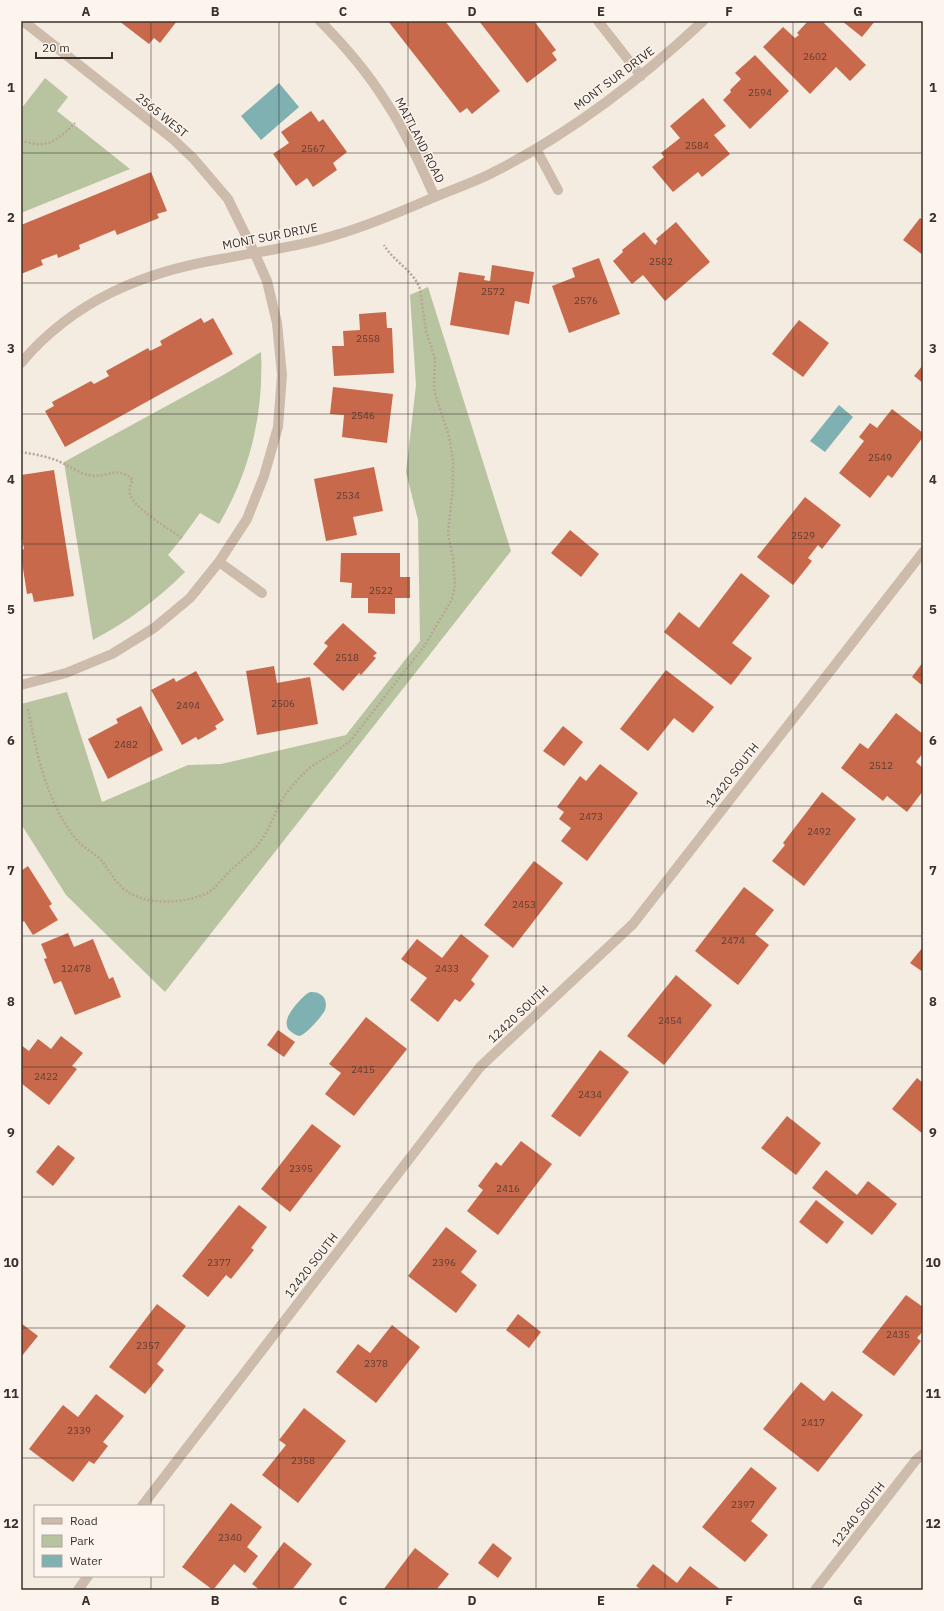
<svg xmlns="http://www.w3.org/2000/svg" width="944" height="1611" font-family="'IBM Plex Sans',sans-serif">
  <style>
    .green { fill: #b8c4a0 }
    .water { fill: #7fb0b2 }
    .building { fill: #c8694b }
    .lines { fill: none; stroke-linecap: round; stroke-linejoin: round }
    .path { stroke: #b9a596; stroke-width: 2.5; stroke-dasharray: 2 2; stroke-linecap: butt }
    .minor { stroke: #cdbbac; stroke-width: 10 }
    .grid { fill: none; stroke: #3b302b; stroke-width: 1; stroke-opacity: 0.55 }
    .labels { text-anchor: middle; dominant-baseline: central; stroke-width: 3; stroke-linejoin: round; paint-order: stroke }
    .number-label { font-size: 10px; fill: #5e3e33 }
    .street-label { font-size: 12px; fill: #3b302b; stroke: #fbf5ee }
    .neatline { fill: none; stroke: #3b302b; stroke-width: 1.5 }
    .grid-label { font-size: 13px; text-anchor: middle; font-weight: bold; fill: #3b302b }
  </style>
  <rect width="100%" height="100%" fill="#f4ebe1"/>
  <path class="green" d="M45,78l23,19 -11,14 73,58 -109,44v-104z
    M428,287l83,264 -346,441 -99,-97 -45,-71v-120l46,-12 35,110 86,-37 33,-1 125,-29 74,-94 -2,-121 -12,-48 10,-87 -6,-90z
    M261,352c3,61 -11,120 -42,172l-19,-11 -18,25 -14,17 17,17c-28,28 -58,50 -92,68l-29,-178 161,-88z"/>
  <path class="water" d="M279,83l20,24 -38,33 -20,-24z
    M839,405l14,12 -28,35 -15,-11z
    M310,992c10,-1 19,6 15,18 -2,5 -20,26 -26,26 -4,-1 -8,-4 -11,-7 -1,-3 -2,-6 -1,-9 1,-7 16,-25 23,-28z"/>
  <path class="building" d="M119,21h58l-17,22 -6,-5 -5,6z
    M388,21h57l55,70 -28,23 -5,-6 -7,5z
    M479,21h55l22,29 -4,3 5,7 -30,23z
    M808,21h14l44,44 -16,16 -14,-14 -26,27 -47,-47 20,-20 12,11 4,-3 -2,-2z
    M842,21h33l-13,16z
    M755,55l34,36 -39,38 -27,-29 8,-8 -1,-2 11,-11 -6,-6z
    M703,98l23,28 -12,9 16,19 -28,23 -4,-5 -25,20 -21,-25 12,-10 -3,-4 19,-15 -10,-12z
    M311,111l8,11 4,-3 24,33 -14,11 4,7 -24,17 -6,-9 -11,8 -23,-32 16,-11 -8,-11z
    M151,172l16,39 -10,3 2,4 -42,17 -2,-5 -36,15 1,4 -22,9 -1,-4 -16,6 2,5 -22,9v-49z
    M920,218l3,2v35l-20,-15z
    M676,222l34,40 -45,39 -22,-26 -11,9 -19,-23 10,-9 -1,-2 22,-18 11,13 3,-4 -2,-2z
    M599,258l21,56 -51,19 -17,-47 23,-9 -3,-9z
    M492,265l42,7 -5,32 -14,-3 -6,34 -59,-10 9,-53 26,4 -1,4 6,1z
    M386,312l1,16h5l2,45 -60,3 -2,-30h12l-1,-15 17,-1 -1,-16z
    M201,318l3,5 9,-5 20,36 -168,93 -20,-36 9,-5 -2,-4 39,-21 3,3 15,-8 -3,-5 42,-23 2,3 12,-6 -2,-4z
    M799,320l30,23 -26,34 -31,-23z
    M923,365v18l-9,-7z
    M333,387l60,7 -6,49 -45,-6 2,-22 -14,-1z
    M892,409l31,24v4l-31,41 -4,-3 -18,23 -31,-25 25,-32 -5,-4 11,-14 7,5z
    M374,467l9,44 -30,6 4,18 -31,6 -12,-62z
    M54,470l20,126 -40,6 -2,-9 -5,1 -6,-38v-6l3,-1 -3,-17v-57z
    M805,497l36,28 -19,24 -4,-4 -10,13 4,3 -19,24 -36,-28z
    M570,530l29,24 -18,23 -30,-24z
    M341,553h59v24h10v21h-15v16l-27,-1v-15h-17l1,-15 -12,-1z
    M741,573l29,23 -38,47 20,15 -21,27 -67,-53 15,-20 20,16z
    M343,623l34,30 -4,3 3,2 -15,17 -2,-2 -16,18 -30,-27 15,-18 -4,-3z
    M923,662v24l-11,-9z
    M274,666l3,17 33,-6 8,47 -61,11 -11,-64z
    M666,670l48,37 -21,26 -19,-15 -26,33 -28,-22z
    M196,671l28,49 -9,6 2,3 -19,11 -2,-3 -14,8 -31,-55 23,-12 2,4z
    M141,706l22,44 -55,29 -20,-40 30,-16 -2,-4z
    M896,713l27,21v19l-7,9 7,6v23l-16,21 -20,-16 -4,5 -42,-33 19,-25 8,6z
    M563,726l20,16 -19,24 -21,-15z
    M600,764l38,29 -51,68 -26,-20 10,-13 -12,-9 5,-7 -7,-5 23,-31 6,5z
    M822,792l34,27 -52,67 -32,-25 13,-16 -2,-2z
    M534,861l29,22 -50,65 -29,-23z
    M28,866l24,38 -3,2 9,14 -25,15 -9,-14 -3,2v-52z
    M744,887l30,23 -19,24 14,11 -31,40 -43,-34z
    M68,933l6,14 19,-8 16,40 4,-2 8,20 -46,18 -14,-34 -7,3 -10,-25 3,-1 -6,-14z
    M461,934l28,22 -18,24 4,4 -15,18 -5,-3 -17,23 -28,-22 17,-22 -26,-19 16,-20 25,19z
    M923,947v25l-13,-9z
    M676,975l36,30 -48,60 -37,-29z
    M366,1017l41,32 -53,67 -29,-22 16,-21 -12,-9z
    M278,1030l17,12 -11,15 -17,-12z
    M61,1036l22,17 -11,13 5,3 -28,36 -28,-22v-38l8,6 9,-12 13,10z
    M600,1050l29,22 -49,65 -29,-21z
    M917,1078l6,5v51l-31,-25z
    M787,1116l34,27 -25,32 -35,-27z
    M312,1124l29,22 -51,66 -29,-23z
    M521,1141l31,23 -54,71 -31,-24 16,-21 -5,-4 18,-24 5,4z
    M58,1145l17,13 -22,28 -17,-14z
    M826,1170l31,25 11,-14 29,23 -25,31 -60,-47z
    M816,1200l28,22 -17,22 -28,-22z
    M239,1205l28,22 -16,21 3,2 -23,29 -5,-4 -18,22 -26,-21z
    M446,1227l31,24 -16,21 16,13 -21,28 -48,-37z
    M906,1295l17,12v24l-6,7 4,3 -27,35 -32,-24z
    M157,1304l29,22 -29,38 7,6 -19,24 -36,-27z
    M518,1314l23,18 -12,16 -23,-18z
    M21,1323l17,13 -17,21z
    M392,1325l28,22 -44,56 -40,-31 22,-28 12,9z
    M801,1382l23,19 8,-10 31,24 -45,57 -55,-43z
    M96,1394l28,22 -21,26 5,4 -14,18 -5,-3 -16,21 -44,-33 34,-44 15,12z
    M304,1408l42,33 -48,62 -36,-28 24,-30 -7,-5z
    M751,1467l26,21 -26,33 17,14 -23,27 -43,-35z
    M231,1503l31,24 -15,20 11,9 -13,17 -11,-9 -21,26 -31,-23z
    M284,1542l28,22 -20,26h-32l-8,-6z
    M493,1543l19,15 -14,20 -20,-15z
    M415,1548l34,26 -13,16h-53z
    M653,1564l24,19 13,-17 31,24h-79l-6,-4z"/>
  <g class="lines">
    <path class="path" d="M21,141c7,1 15,4 22,3 12,-1 24,-13 32,-21
      M21,452c12,2 25,4 37,9 10,4 20,12 31,14 18,4 27,-11 44,5 -4,6 -5,13 0,20 9,13 36,29 49,38
      M28,709c9,45 18,92 47,129 7,9 18,14 26,22 8,10 14,22 24,30 22,16 59,14 82,3 8,-4 15,-14 22,-21 10,-10 23,-19 32,-31 8,-12 13,-25 19,-38 5,-9 13,-18 20,-26 14,-16 36,-23 51,-37l74,-95 27,-46 3,-13 -2,-29 -5,-23 5,-48v-26l-4,-24 -13,-39 -2,-9 1,-29 -9,-28 -6,-42c-6,-18 -27,-28 -36,-44"/>
    <path class="minor" d="M320,21c24,24 48,52 66,81 20,30 34,63 49,95
      M598,21l43,55
      M536,149l22,41
      M21,363c52,-62 122,-91 200,-104 40,-8 78,-12 118,-25 31,-9 61,-22 91,-35 19,-8 39,-15 58,-24 79,-39 151,-94 215,-154
      M219,562l43,31
      M21,685l45,-12 46,-19 42,-26 36,-30 29,-36 28,-43 17,-43 14,-49 4,-52 -5,-52 -10,-42 -12,-27 -27,-55 -35,-41 -20,-19 -150,-118
      M142,1506l338,-439 153,-143 290,-372
      M78,1590l10,-14
      M815,1590l101,-130 7,-6"/>
  </g>
  <path class="grid" d="M151,21v1485M279,21v1569M408,21v1569M536,21v1569M665,21v1569M793,21v1569M21,153h902M21,283h902M21,414h902M21,544h902M21,675h902M21,806h902M21,936h902M21,1067h902M21,1197h902M21,1328h902M21,1458h902M151,1576v14"/>
  <g class="labels">
    <g class="number-label">
      <text x="815" y="56">2602</text>
      <text x="760" y="92">2594</text>
      <text x="697" y="145">2584</text>
      <text x="313" y="148">2567</text>
      <text x="661" y="261">2582</text>
      <text x="493" y="291">2572</text>
      <text x="586" y="300">2576</text>
      <text x="368" y="338">2558</text>
      <text x="363" y="415">2546</text>
      <text x="880" y="457">2549</text>
      <text x="348" y="495">2534</text>
      <text x="803" y="535">2529</text>
      <text x="381" y="590">2522</text>
      <text x="347" y="657">2518</text>
      <text x="283" y="703">2506</text>
      <text x="188" y="705">2494</text>
      <text x="126" y="744">2482</text>
      <text x="881" y="765">2512</text>
      <text x="591" y="816">2473</text>
      <text x="819" y="831">2492</text>
      <text x="524" y="904">2453</text>
      <text x="733" y="940">2474</text>
      <text x="76" y="968">12478</text>
      <text x="447" y="968">2433</text>
      <text x="670" y="1020">2454</text>
      <text x="363" y="1069">2415</text>
      <text x="46" y="1076">2422</text>
      <text x="590" y="1094">2434</text>
      <text x="301" y="1168">2395</text>
      <text x="508" y="1188">2416</text>
      <text x="219" y="1262">2377</text>
      <text x="444" y="1262">2396</text>
      <text x="898" y="1334">2435</text>
      <text x="148" y="1345">2357</text>
      <text x="376" y="1363">2378</text>
      <text x="813" y="1422">2417</text>
      <text x="79" y="1430">2339</text>
      <text x="303" y="1460">2358</text>
      <text x="743" y="1504">2397</text>
      <text x="230" y="1537">2340</text>
    </g>
    <g class="street-label">
      <text transform="translate(614 78) rotate(-37)">MONT SUR DRIVE</text>
      <text transform="translate(162 115) rotate(39)">2565 WEST</text>
      <text transform="translate(420 140) rotate(63)">MAITLAND ROAD</text>
      <text transform="translate(270 236) rotate(-11)">MONT SUR DRIVE</text>
      <text transform="translate(732 775) rotate(-52)">12420 SOUTH</text>
      <text transform="translate(518 1014) rotate(-43)">12420 SOUTH</text>
      <text transform="translate(311 1265) rotate(-52)">12420 SOUTH</text>
      <text transform="translate(858 1514) rotate(-52)">12340 SOUTH</text>
    </g>
  </g>
  <rect width="944" height="1611" fill="none" stroke="#fbf5ee" stroke-width="44"/>
  <rect x="34" y="1505" width="130" height="72" fill="#fbf5ee" stroke="#aea6a0"/>
  <rect x="42" y="1518" width="20" height="6" fill="#cdbbac" stroke="#aea6a0"/>
  <text x="70" y="1525" font-size="12" fill="#3b302b">Road</text>
  <rect x="42" y="1535" width="20" height="12" fill="#b8c4a0" stroke="#aea6a0"/>
  <text x="70" y="1545" font-size="12" fill="#3b302b">Park</text>
  <rect x="42" y="1555" width="20" height="12" fill="#7fb0b2" stroke="#aea6a0"/>
  <text x="70" y="1565" font-size="12" fill="#3b302b">Water</text>
  <path d="M36 52v6h76v-6" fill="none" stroke="#3b302b" stroke-width="2"/>
  <text x="42" y="52" font-size="12" fill="#3b302b" stroke="#fbf5ee" stroke-width="3" paint-order="stroke">20 m</text>
  <rect x="22" y="22" width="900" height="1567" class="neatline"/>
  <g class="grid-label">
    <text x="86" y="16">A</text>
    <text x="215" y="16">B</text>
    <text x="343" y="16">C</text>
    <text x="472" y="16">D</text>
    <text x="601" y="16">E</text>
    <text x="729" y="16">F</text>
    <text x="858" y="16">G</text>
    <text x="11" y="92">1</text>
    <text x="933" y="92">1</text>
    <text x="11" y="222">2</text>
    <text x="933" y="222">2</text>
    <text x="11" y="353">3</text>
    <text x="933" y="353">3</text>
    <text x="11" y="484">4</text>
    <text x="933" y="484">4</text>
    <text x="11" y="614">5</text>
    <text x="933" y="614">5</text>
    <text x="11" y="745">6</text>
    <text x="933" y="745">6</text>
    <text x="11" y="875">7</text>
    <text x="933" y="875">7</text>
    <text x="11" y="1006">8</text>
    <text x="933" y="1006">8</text>
    <text x="11" y="1137">9</text>
    <text x="933" y="1137">9</text>
    <text x="11" y="1267">10</text>
    <text x="933" y="1267">10</text>
    <text x="11" y="1398">11</text>
    <text x="933" y="1398">11</text>
    <text x="11" y="1528">12</text>
    <text x="933" y="1528">12</text>
    <text x="86" y="1605">A</text>
    <text x="215" y="1605">B</text>
    <text x="343" y="1605">C</text>
    <text x="472" y="1605">D</text>
    <text x="601" y="1605">E</text>
    <text x="729" y="1605">F</text>
    <text x="858" y="1605">G</text>
  </g>
</svg>
